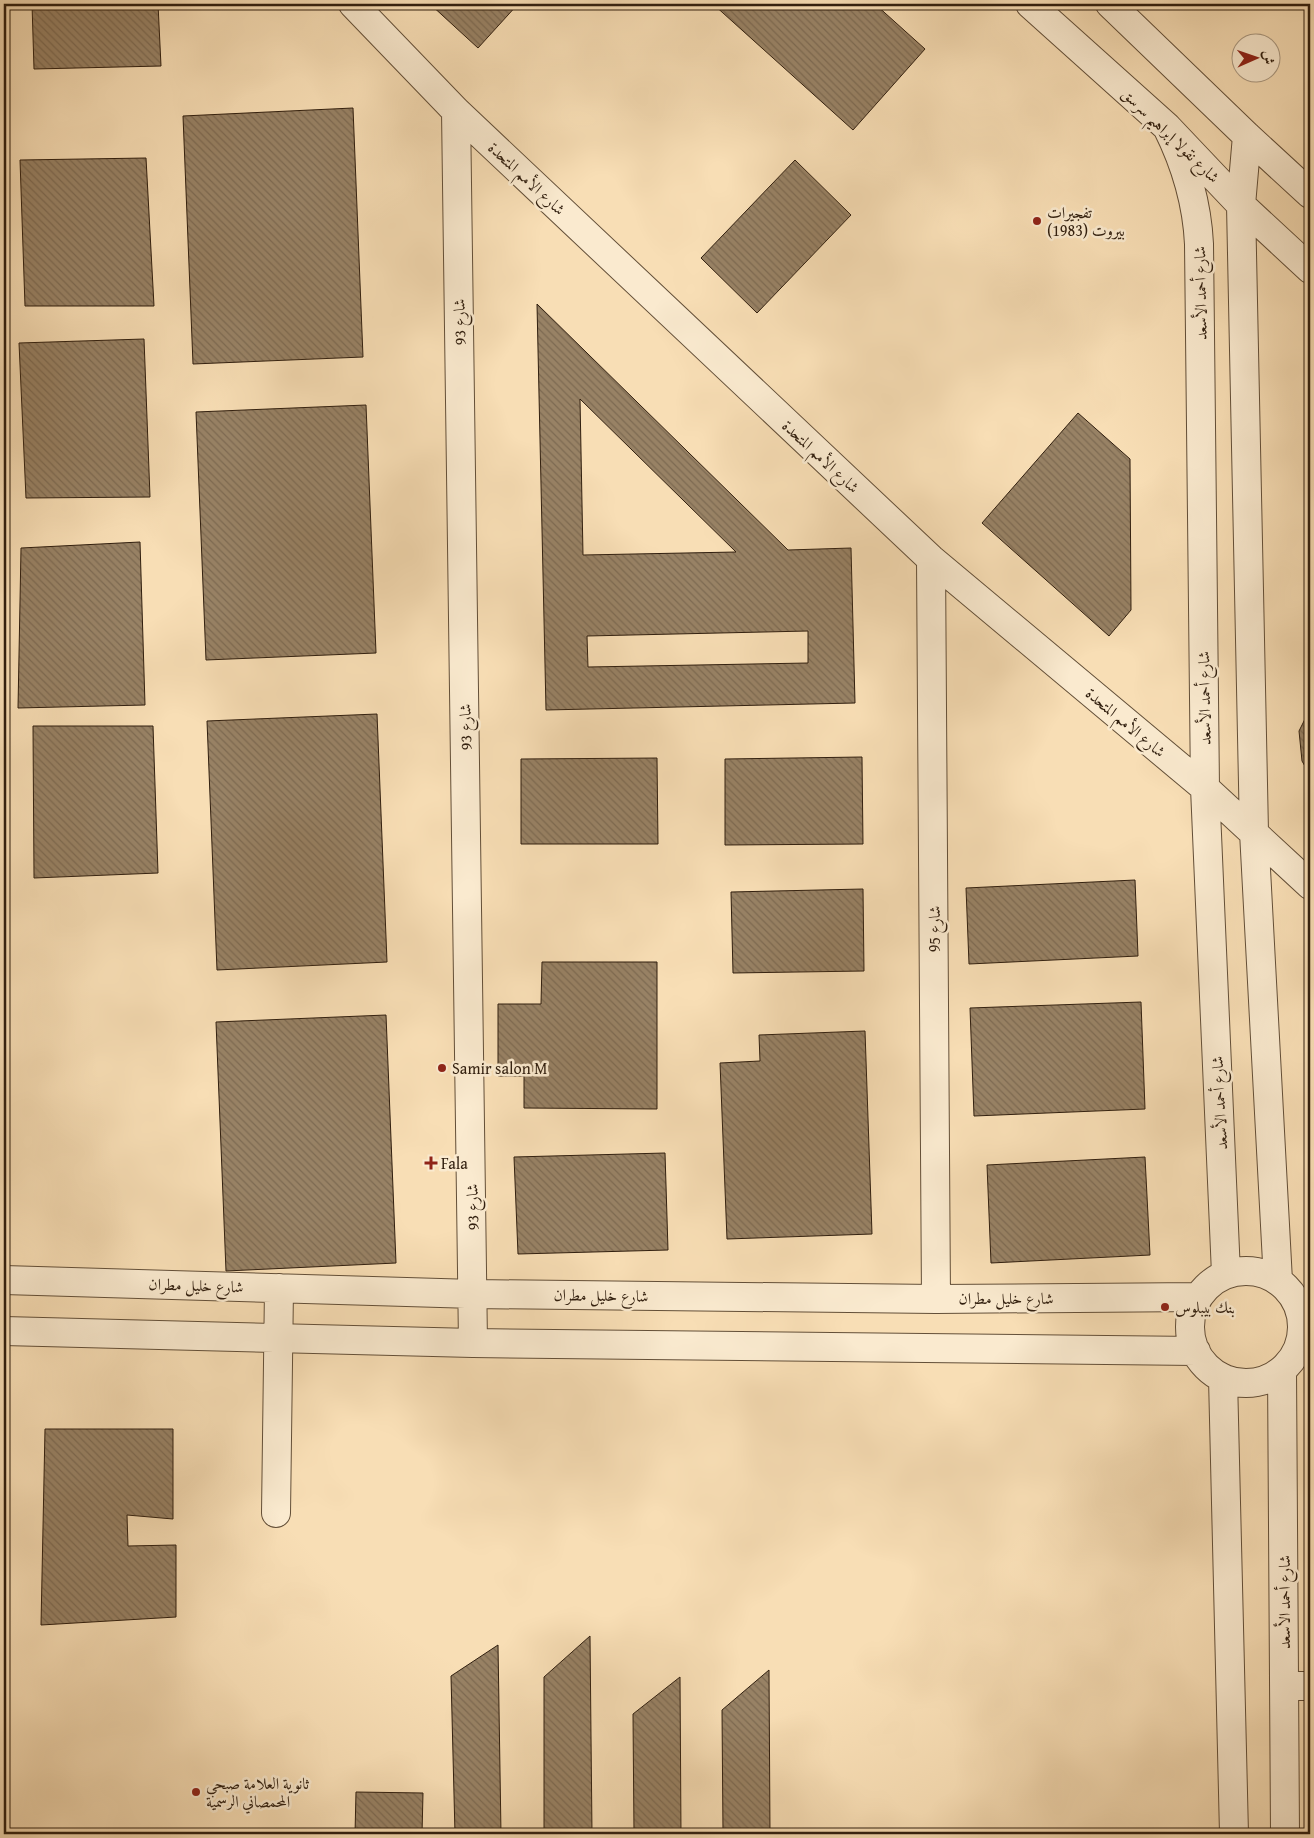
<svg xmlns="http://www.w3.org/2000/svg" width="1314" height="1838" font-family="'Gentium Book Plus',Amiri,serif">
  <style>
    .building { fill: url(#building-back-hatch); stroke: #311f0f; fill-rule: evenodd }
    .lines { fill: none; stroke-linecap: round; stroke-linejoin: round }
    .minor-casing { stroke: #634f38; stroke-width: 30 }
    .minor { stroke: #faeacf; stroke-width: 28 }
    .poi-dot { fill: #8f2418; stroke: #faeacf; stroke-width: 2 }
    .labels { text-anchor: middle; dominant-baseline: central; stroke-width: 5; stroke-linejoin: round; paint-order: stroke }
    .street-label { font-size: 16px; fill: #311f0f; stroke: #faeacf }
    .poi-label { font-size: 16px; fill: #311f0f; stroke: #faeacf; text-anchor: start }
  </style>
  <defs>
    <pattern id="building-back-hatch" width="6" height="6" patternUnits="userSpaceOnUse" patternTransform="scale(1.25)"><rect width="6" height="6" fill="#988265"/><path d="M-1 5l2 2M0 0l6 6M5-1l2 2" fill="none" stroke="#7d6a52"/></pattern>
  </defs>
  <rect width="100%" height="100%" fill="#f8deb5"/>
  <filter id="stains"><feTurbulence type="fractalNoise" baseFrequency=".004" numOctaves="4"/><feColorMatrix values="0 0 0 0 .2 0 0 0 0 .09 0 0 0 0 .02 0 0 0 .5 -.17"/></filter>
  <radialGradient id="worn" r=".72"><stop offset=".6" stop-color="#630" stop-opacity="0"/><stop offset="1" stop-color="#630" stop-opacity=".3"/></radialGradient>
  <path class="building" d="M32,4h126l3,62 -127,3z
    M430,4h88l-40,44z
    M713,4h162l50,45 -72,81z
    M353,108l10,249 -170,7 -10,-248z
    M146,158l8,148h-129l-5,-146z
    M795,160l56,55 -94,98 -56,-55z
    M537,304l251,246 63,-2 4,155 -309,7zM580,399l156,153 -153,3zM808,631v32l-220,4 -1,-31z
    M144,339l6,158 -124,1 -7,-155z
    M366,405l10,248 -170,7 -10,-248z
    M1078,413l52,46 1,151 -22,26 -127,-113z
    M140,542l5,163 -127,3 3,-160z
    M1310,709v66l-8,-14 -3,-30z
    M377,714l10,248 -170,8 -10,-249z
    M33,726h120l5,147 -124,5z
    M862,757l1,87 -138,1v-86z
    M657,758l1,86h-137v-85z
    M1135,880l3,76 -169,8 -3,-76z
    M863,889l1,82 -131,2 -2,-81z
    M542,962h115v147l-133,-1v-32h-26v-72h43z
    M1141,1002l4,107 -171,7 -4,-108z
    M386,1015l10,248 -170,8 -10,-249z
    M865,1031l7,203 -145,5 -7,-176 40,-2 -1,-26z
    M665,1153l3,97 -150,4 -4,-97z
    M1145,1157l5,98 -159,8 -4,-98z
    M45,1429h128v90l-46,-4 1,31 48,-1v72l-135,8z
    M590,1636l2,198h-48v-157z
    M498,1645l3,189h-46l-4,-158z
    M769,1670l1,164h-47l-1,-124z
    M680,1677l1,157h-47l-1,-120z
    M356,1792l67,1 -1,41h-67z"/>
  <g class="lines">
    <g class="minor-casing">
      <path id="minor" d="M353,4l103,107 475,448 274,229 105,97
        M1030,4l137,123 74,78 69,64
        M1110,4l137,132 63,58
        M456,111l17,1232
        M1167,127c19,38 30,75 32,117l6,544 21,486
        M1247,136l-6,69 13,627 24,449
        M931,559l5,740
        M1190 1327a56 56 0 1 1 112 0a56 56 0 1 1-112 0Z
        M4,1280l470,14 462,5 262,-2
        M4,1331l469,12 723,8
        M1282,1370l3,464
        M1223,1378l11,456
        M276,1513l3,-225
        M1284,1686h26"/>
    </g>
    <use href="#minor" class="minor"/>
  </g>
  <g class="poi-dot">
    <circle cx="1037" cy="221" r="5"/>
    <circle cx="442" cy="1068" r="5"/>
    <path d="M428.5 1155.5h5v5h5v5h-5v5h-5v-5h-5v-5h5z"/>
    <circle cx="1165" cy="1307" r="5"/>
    <circle cx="196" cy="1792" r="5"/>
  </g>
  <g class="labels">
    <g class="street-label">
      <text transform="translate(1171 135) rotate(44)">شارع نقولا إبراهيم سرسق</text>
      <text transform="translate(527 178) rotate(43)">شارع الأمم المتحدة</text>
      <text transform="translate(1200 293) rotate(-91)">شارع أحمد الأسعد</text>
      <text transform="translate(459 322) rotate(-91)">شارع 93</text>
      <text transform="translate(821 456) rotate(43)">شارع الأمم المتحدة</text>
      <text transform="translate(1204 698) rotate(-91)">شارع أحمد الأسعد</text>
      <text transform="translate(1126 722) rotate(40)">شارع الأمم المتحدة</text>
      <text transform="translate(465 727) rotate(-91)">شارع 93</text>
      <text transform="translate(934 929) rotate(-90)">شارع 95</text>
      <text transform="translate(1219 1103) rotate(-93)">شارع أحمد الأسعد</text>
      <text transform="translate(472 1207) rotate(-91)">شارع 93</text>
      <text transform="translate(196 1285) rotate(2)">شارع خليل مطران</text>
      <text transform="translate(601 1295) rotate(1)">شارع خليل مطران</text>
      <text x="1006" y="1298">شارع خليل مطران</text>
      <text transform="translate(1284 1602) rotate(-90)">شارع أحمد الأسعد</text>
    </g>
    <g class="poi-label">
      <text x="1047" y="212">تفجيرات<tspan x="1047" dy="18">بيروت (1983)</tspan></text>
      <text x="452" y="1068">Samir salon M</text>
      <text x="441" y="1163">Fala</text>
      <text x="1175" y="1307">بنك بيبلوس</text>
      <text x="206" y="1783">ثانوية العلامة صبحي<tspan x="206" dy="18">المحمصاني الرسمية</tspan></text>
    </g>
  </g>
  <rect width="1314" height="1838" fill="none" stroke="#f8deb5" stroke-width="20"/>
  <rect x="5" y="5" width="1304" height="1828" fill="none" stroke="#311f0f" stroke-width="2.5"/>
  <rect x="10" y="10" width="1294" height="1818" fill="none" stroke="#311f0f"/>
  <g transform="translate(1256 58) rotate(88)"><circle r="24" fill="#faeacf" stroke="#aa9982"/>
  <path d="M0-4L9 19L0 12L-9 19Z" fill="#8f2418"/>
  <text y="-8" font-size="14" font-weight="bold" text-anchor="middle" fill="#311f0f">ش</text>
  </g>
  <rect width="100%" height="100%" filter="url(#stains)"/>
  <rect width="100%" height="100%" fill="url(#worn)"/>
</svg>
